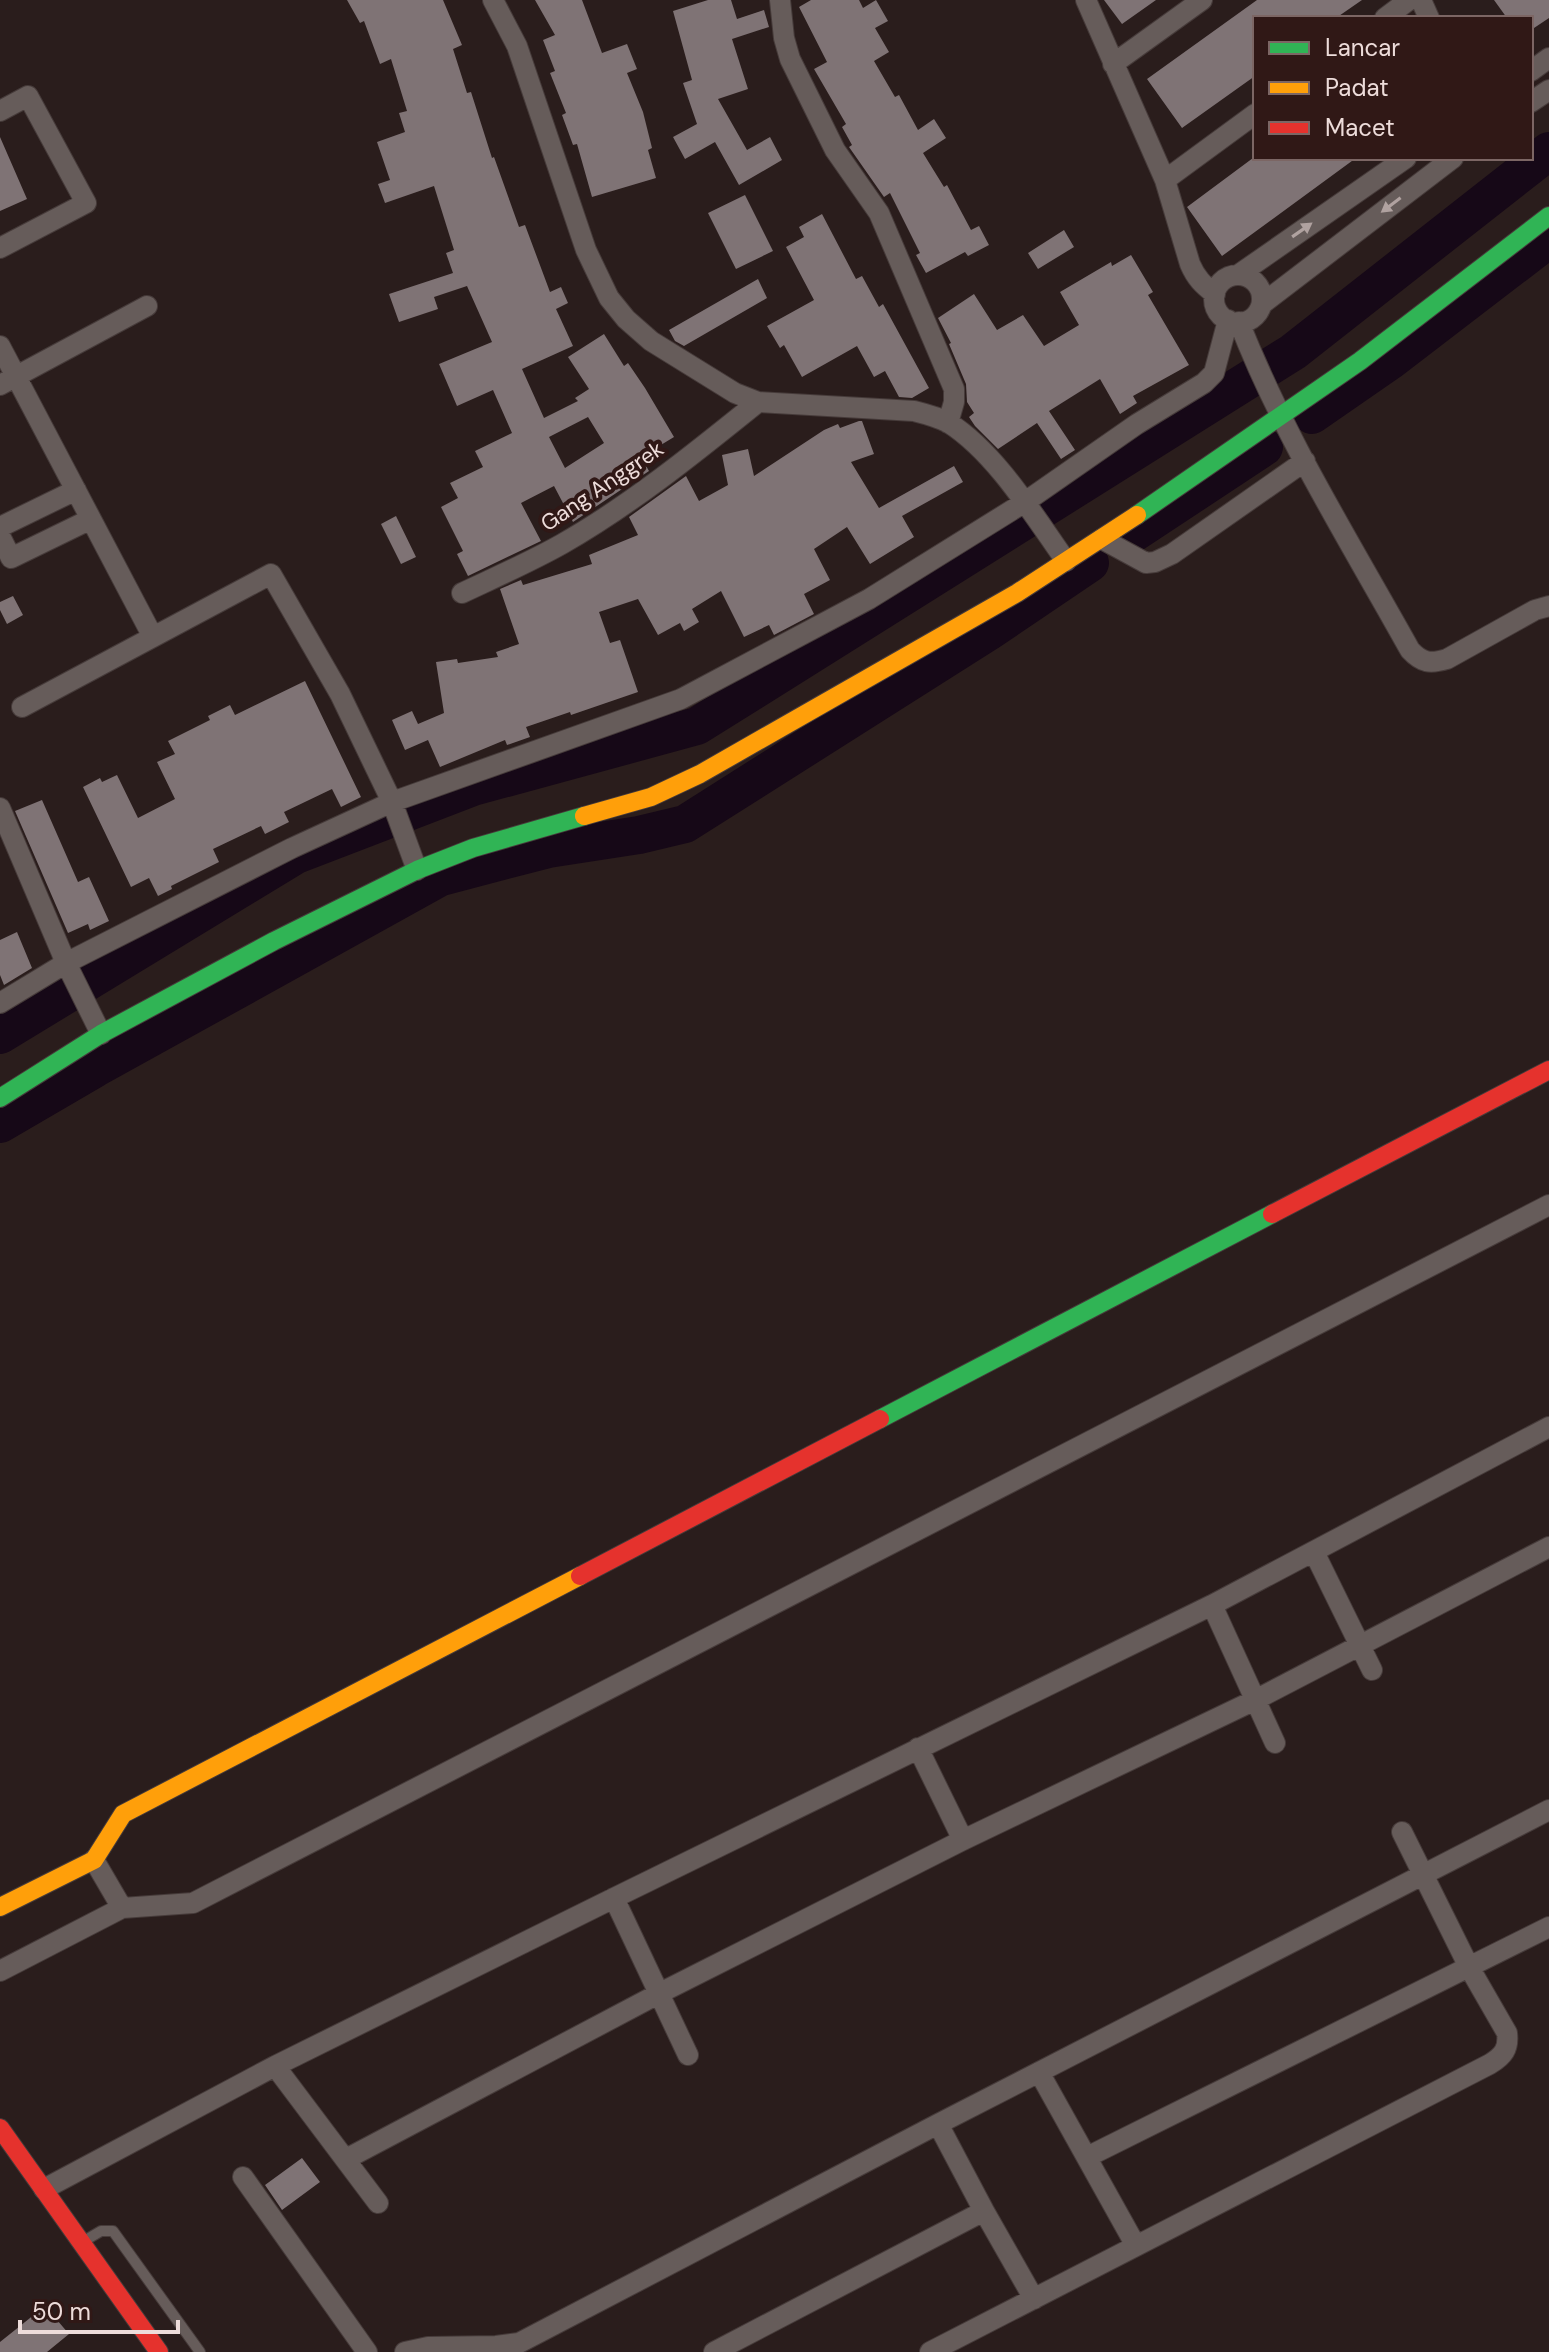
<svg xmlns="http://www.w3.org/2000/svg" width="1549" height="2352" font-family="'DM Sans',sans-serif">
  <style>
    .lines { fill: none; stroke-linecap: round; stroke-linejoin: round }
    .river { stroke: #160817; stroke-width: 38 }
    .building { fill: #7f7375; fill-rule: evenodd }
    .lane-casing { stroke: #463b3a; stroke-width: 12 }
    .street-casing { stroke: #463b3a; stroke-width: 22 }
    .fast-casing { stroke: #463b3a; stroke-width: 20 }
    .slow-casing { stroke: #463b3a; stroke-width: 20 }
    .jam-casing { stroke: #463b3a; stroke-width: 20 }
    .lane { stroke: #665c5a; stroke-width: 10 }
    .street { stroke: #665c5a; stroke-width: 20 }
    .fast { stroke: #30b455; stroke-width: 18 }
    .slow { stroke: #ff9f0a; stroke-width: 18 }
    .jam { stroke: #e5322d; stroke-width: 18 }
    .oneway { fill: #b0a2a0 }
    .labels { text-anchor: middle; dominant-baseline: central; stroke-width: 8; stroke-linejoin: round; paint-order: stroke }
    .street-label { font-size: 22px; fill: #eddcda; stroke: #301816 }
  </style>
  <rect width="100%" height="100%" fill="#2a1d1c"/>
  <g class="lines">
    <path class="river" d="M1312,415l78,-54 159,-122
      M1134,533l130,-86
      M0,1035l296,-180 177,-68 224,-61 596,-374 256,-201
      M0,1124l96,-56 345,-191 107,-28 91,-14 46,-11 303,-192 102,-69"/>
  </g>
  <path class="building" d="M347,0h96l19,45 -9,4 14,44 4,-1 21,66 2,-1 25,70 6,-2 25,67 11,-5 7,16 -12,6 17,37 -51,23 22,49 34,-17 -3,-3 14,-9 -21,-32 36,-23 20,32 4,-3 17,25 29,49 -33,20 8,14 -76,51 -19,-36 -33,17 20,38 -73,35 -11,-22 6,-3 -22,-44 17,-9 -8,-15 33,-16 -8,-16 37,-18 -19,-43 -36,16 -18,-42 53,-22 -25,-56 -33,11 4,12 -39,13 -10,-28 64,-21 -7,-20 8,-3 -20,-64 -49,17 -7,-19 12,-4 -13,-38 28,-10 -6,-19 8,-2 -16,-52 -11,5 -16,-43 -4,2zM588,417l16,26 -39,25 -16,-31z
    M535,0h47l20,53 25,-9 10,25 -10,4 16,39 9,36 -4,2 8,28 -64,19 -15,-53 -4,1 -11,-30 4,-2 -16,-40 5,-2 -12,-31 12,-5z
    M708,0h23l6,19 27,-9 5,17 -37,12 16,50 -30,10 29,51 23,-13 12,23 -43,25 -24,-43 -30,17 -12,-22 24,-13 -14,-41 9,-3 -19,-69z
    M811,0h48l4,8 13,-8 12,21 -13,7 14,24 -15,9 21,36 4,-2 19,35 16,-11 12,19 -23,15 21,34 3,-2 24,45 8,-4 10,19 -21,11 -3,-4 -39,21 -10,-18 4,-2 -30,-60 -6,4 -35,-50 3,-2 -10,-18 4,-3 -32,-55 13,-7 -28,-55z
    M1104,0h52l-34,24z
    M1257,0h105l-26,18h-81v58l-73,52 -35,-49z
    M1494,0h55v18l-18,12v-12h-24z
    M0,137l27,62 -27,12z
    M1253,158h103l-134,98 -35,-49z
    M745,195l28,56 -37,18 -28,-56z
    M822,214l34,65 6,-3 17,31 4,-3 46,84 -17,10 -13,-1 -14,-26 -11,6 -17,-31 -55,31 -18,-32 -4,3 -13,-22 47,-26 -28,-53 18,-10 -5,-10z
    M1064,230l10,17 -36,22 -10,-16z
    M1131,255l22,37 -5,3 41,70 -56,31 4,7 -17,11 -20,-35 -51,32 26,39 -14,9 -24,-36 -39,26 -23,-23 -6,-9 5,-4 -7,-11 -1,-18 -17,-40 2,-1 -13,-25 36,-24 23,36 26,-15 21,31 35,-21 -19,-33 51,-30 1,4z
    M758,279l9,19 -83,48 -9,-5 -6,-11z
    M859,421h3l12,33 -23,8 28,46 75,-42 9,16 -61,34 12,21 -44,27 -23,-37 -33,22 16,31 -26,14 10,20 -40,21 -5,-10 -25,12 -23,-46 -29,18 7,13 -15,9 -4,-8 -22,12 -20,-36 -39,13 11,31 10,-3 18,52 -67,23 -1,-3 -44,15 4,10 -23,8 -2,-5 -65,27 -12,-27 -23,10 -13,-30 20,-9 6,13 26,-11 -8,-51 21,-3 1,4 40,-6 -2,-5 23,-8 -19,-55 21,-9 2,5 69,-21 -3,-9 49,-20 -9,-18 57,-41 13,25 29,-16 -6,-30 26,-6 6,27 70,-46 14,-6 2,4z
    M396,516l20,41 -15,7 -20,-40z
    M13,596l10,19 -16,9 -7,-14v-8z
    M305,681l56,116 -20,10 -9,-18 -48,23 5,10 -24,12 -4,-8 -48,23 6,13 -48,24 1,3 -14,7 -9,-18 -18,9 -48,-100 17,-9 2,4 15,-7 21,43 37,-19 -18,-37 18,-8 -7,-13 42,-21 -2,-4 22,-11 5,10z
    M42,800l36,82 11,-5 20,44 -19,9 -2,-6 -20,9 -53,-122z
    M17,932l15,36 -28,17 -4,-10v-35z
    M302,2158l18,24 -38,28 -17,-25z
    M45,2306l24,28 -22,18h-47v-10z"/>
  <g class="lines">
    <g class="lane-casing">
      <path id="lane" d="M84,2241l17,-10h12l87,121"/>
    </g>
    <g class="street-casing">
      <path id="street" d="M493,0l24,46 69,204 23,48 17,21 25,22 84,52 23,9 156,9c12,3 24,6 35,12 47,30 85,93 117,138
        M780,0l4,38 6,21 45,91 44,63 75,176v13l-6,21
        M1086,0l79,180 25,84c6,14 13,21 25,30
        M1421,0l8,18
        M1385,18l24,-18
        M1113,64l89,-64
        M1531,71l18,-13
        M1531,102l18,-12
        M0,111l28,-15 58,107 -86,45
        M1165,180l90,-66
        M1238,275l168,-117
        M1214 299a24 24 0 1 1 48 0a24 24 0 1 1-48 0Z
        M1262,304l191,-146
        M1239,322c45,115 111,220 171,328 12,13 20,14 37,9l88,-49 14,-4
        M0,346l153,291
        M0,385l147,-79
        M0,527l76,-37
        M0,536l11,22 80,-39
        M1102,539l44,24 9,-1 17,-8 133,-93
        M462,593c34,-16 68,-31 100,-49 70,-40 134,-92 196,-142
        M22,707l249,-133 69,120 52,108 25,68
        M0,808l66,155 35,71
        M0,1003l66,-40 226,-115 100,-46 289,-103 188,-100 156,-97 112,-78 67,-41 10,-10 14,-53
        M1314,1552l58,118
        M1212,1605l63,138
        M918,1748l45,92
        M94,1860l28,48
        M614,1898l74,157
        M0,1971l122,-63 71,-5 1356,-698
        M275,2066l103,137
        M1039,2072l97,174
        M938,2124l46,87 50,88
        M1087,2157l462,-230
        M346,2159l314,-166 303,-153 292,-140 294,-153
        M243,2177l124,175
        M44,2189l231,-123 339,-168 598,-293 337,-178
        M405,2352l23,-5 68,-1 23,-3 419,-219 611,-314
        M714,2352l270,-141
        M930,2352l560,-288c13,-8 19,-15 17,-31l-38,-66 -67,-135"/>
    </g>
    <g class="fast-casing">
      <path id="fast" d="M1137,515l223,-154 189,-145
        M0,1098l101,-64 173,-93 143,-71 56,-22 111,-32
        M880,1419l392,-205"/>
    </g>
    <g class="slow-casing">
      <path id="slow" d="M584,816l67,-19 49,-23 317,-181 120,-78
        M0,1907l94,-47 29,-46 457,-238"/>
    </g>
    <g class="jam-casing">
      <path id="jam" d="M1272,1214l277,-144
        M580,1576l300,-157
        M0,2128l159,224"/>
    </g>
    <use href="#lane" class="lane"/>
    <use href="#street" class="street"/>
    <use href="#fast" class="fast"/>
    <use href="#slow" class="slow"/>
    <use href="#jam" class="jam"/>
  </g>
  <defs><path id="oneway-solid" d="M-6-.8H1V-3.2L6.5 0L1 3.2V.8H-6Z" transform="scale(2)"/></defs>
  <g class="oneway">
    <use href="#oneway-solid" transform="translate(1391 205) rotate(143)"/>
    <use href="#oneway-solid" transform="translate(1302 230) rotate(-35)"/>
  </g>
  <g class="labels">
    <g class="street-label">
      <text transform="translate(602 486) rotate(-34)">Gang Anggrek</text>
    </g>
  </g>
  <rect x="1253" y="16" width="280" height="144" fill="#301816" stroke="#7c6664" stroke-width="2"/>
  <rect x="1269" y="42" width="40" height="12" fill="#30b455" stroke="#7c6664" stroke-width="2"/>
  <text x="1325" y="56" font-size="24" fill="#eddcda">Lancar</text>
  <rect x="1269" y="82" width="40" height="12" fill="#ff9f0a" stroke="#7c6664" stroke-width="2"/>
  <text x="1325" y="96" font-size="24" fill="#eddcda">Padat</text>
  <rect x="1269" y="122" width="40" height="12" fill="#e5322d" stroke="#7c6664" stroke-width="2"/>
  <text x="1325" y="136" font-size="24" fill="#eddcda">Macet</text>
  <path d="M20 2320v12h158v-12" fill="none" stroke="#eddcda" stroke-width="4"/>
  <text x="32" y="2320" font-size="24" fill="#eddcda" stroke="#301816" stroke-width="6" paint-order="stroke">50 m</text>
</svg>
